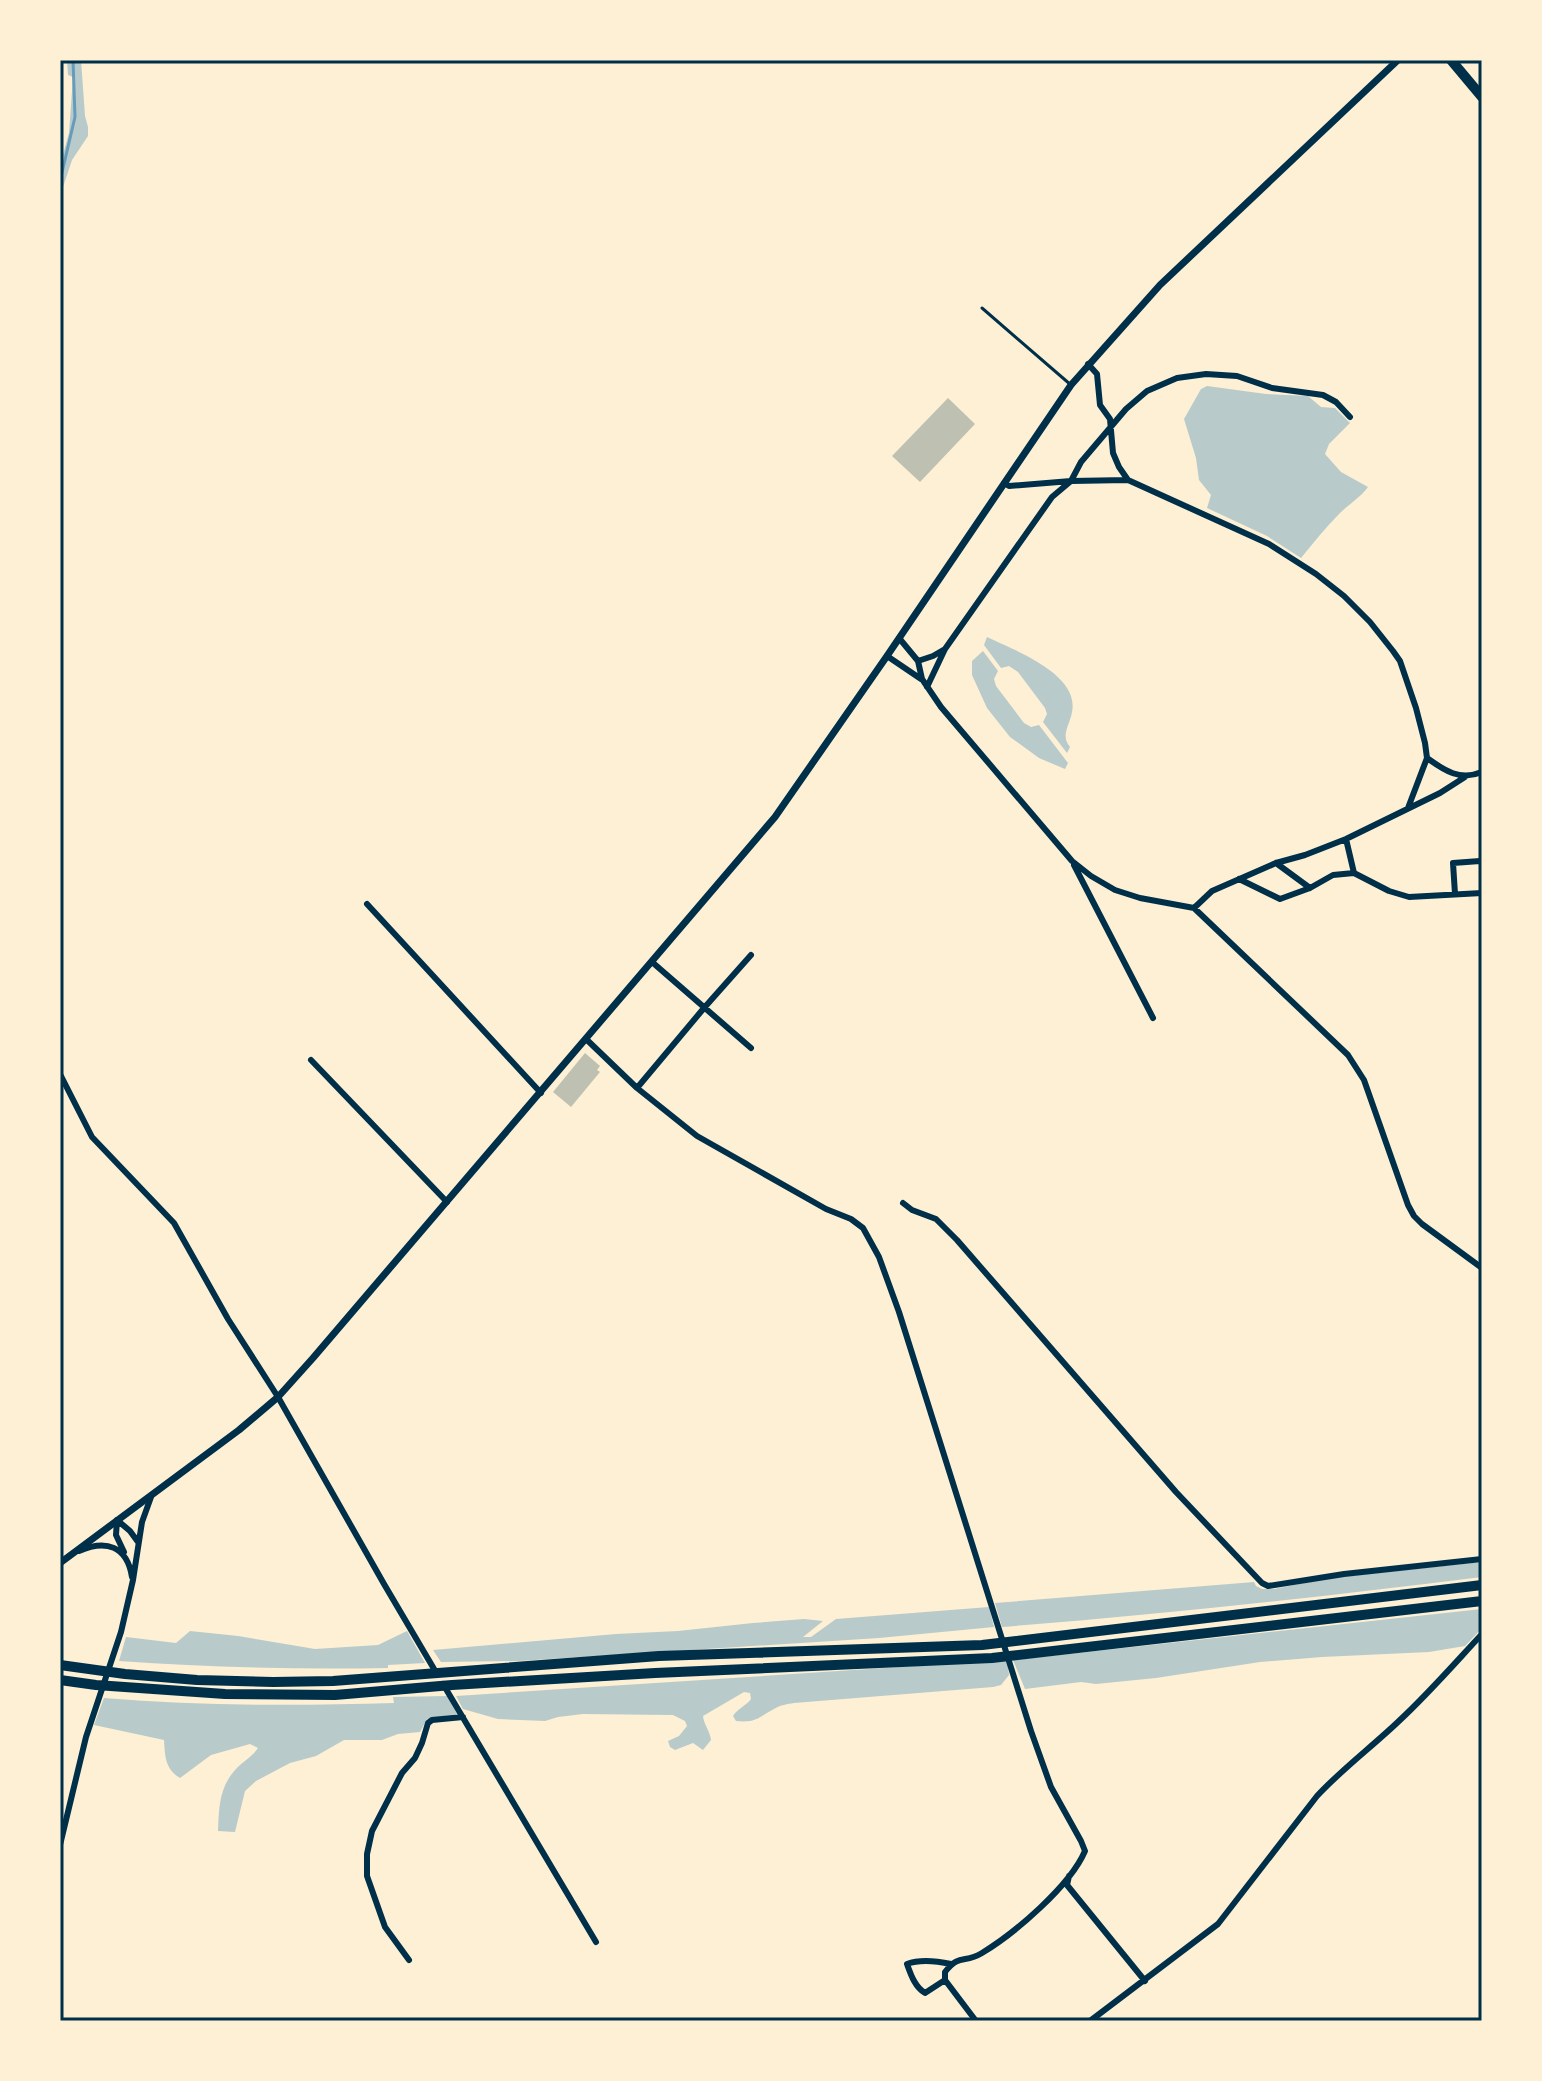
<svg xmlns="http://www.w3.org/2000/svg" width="1542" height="2081" font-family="'Sofia Sans Condensed',sans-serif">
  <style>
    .green { fill: #b9caca }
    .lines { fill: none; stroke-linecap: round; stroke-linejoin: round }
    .stream { stroke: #669bbc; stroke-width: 3 }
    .building { fill: #bec0b2 }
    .service { stroke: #003049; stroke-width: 3 }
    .minor { stroke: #003049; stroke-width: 6 }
    .tertiary { stroke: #003049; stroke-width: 7 }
    .trunk { stroke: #003049; stroke-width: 10 }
    .neatline { fill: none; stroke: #003049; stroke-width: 3 }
  </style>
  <rect width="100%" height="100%" fill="#fdf0d5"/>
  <path class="green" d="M67,60h14l4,56 3,11v9l-16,24 -12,36v-31l9,-32 4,-56 -5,-2z
    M1207,386l59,8 42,2 13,11 14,1 15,15 -21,21 -4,10 16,18 27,15c-8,11 -19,17 -28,26 -14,14 -26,29 -39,45l-34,-22 -60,-28 4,-13 -12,-15 -3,-22 -12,-39 17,-30z
    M987,637c27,13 93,37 85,75 -2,13 -12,23 -2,35l-3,6 -24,-31 4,-8 -2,-6 -27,-36 -9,-6 -8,2 -17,-23z
    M983,651l15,20 -4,8 2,7 28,37 7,4 8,-2 29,38 -3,6 -26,-11 -29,-21 -23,-29 -15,-33v-14z
    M1482,1562v15c-160,20 -319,37 -480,50l-7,-24 259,-21 2,4 6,3h12l55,-11z
    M989,1607l5,20 -115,11 -360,23 -78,1 -8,-12 183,-16 62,-3 75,-8 51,-4 19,2 -20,16h8l25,-18z
    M1482,1609v19l-17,18 -36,6 -107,5 -62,5 -104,16 -60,6 -15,-2 -56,7 -12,-29z
    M190,1631l48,5 77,13 63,-4 29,-14 18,32 -37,2v3c-90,2 -179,-1 -269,-7l7,-24 50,6z
    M1007,1660l2,15 -8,10 -8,2 -199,16c-6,1 -14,2 -20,6 -16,8 -17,14 -38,12l-3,-5c5,-8 13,-10 18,-17l-1,-6 -6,-1 -41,24c1,9 7,15 8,24l-8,10 -10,-7 -18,7 -5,-3 -2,-6 11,-5 8,-10 -2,-5 -12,-6 -90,-1 -25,3 -13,4 -47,-2 -35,-10 -7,-13z
    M447,1696l10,18 -30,5 -7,13 -22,2 -16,6h-38l-28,16 -26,7 -34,18 -11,10 -10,41 -17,-1c1,-23 1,-43 17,-61 7,-8 17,-13 23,-22l-8,-4 -39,11 -31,23c-15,-9 -15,-22 -16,-38l-70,-15 10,-27c96,8 193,8 290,5l-1,-6z"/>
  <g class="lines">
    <path class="stream" d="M60,181l15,-64 -2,-57"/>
  </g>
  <path class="building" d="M948,398l27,26 -55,58 -28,-26z
    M585,1053l15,13 -3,4 3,2 -29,35 -18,-15z"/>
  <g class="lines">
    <path class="service" d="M982,308l89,77"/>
    <path class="minor" d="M1088,364l9,10 3,31 10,14 3,34 6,14 9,13
      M1004,483l5,3 62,-5 57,-1 141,64 47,30 28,22 26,26 23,29 7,10 16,47 9,35 2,15 -19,50
      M899,638l19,23 4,18 19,28 131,154 19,15 24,14 25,8 54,10 154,147 16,25 44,125 6,11 8,8 60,44
      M887,656l34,23
      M918,661l15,-5 12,-7
      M927,687l18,-38 107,-152 19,-16 10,-19 45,-53 21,-18 30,-13 29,-4 31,2 35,12 51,7 13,7 14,15
      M1427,758c18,13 33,23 55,14
      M1346,839l8,34
      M1276,863l34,25
      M1074,865l79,153
      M1239,879l41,20 30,-11 23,-13 21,-2 35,18 20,6 73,-4
      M1455,894l-2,-31 27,-2 2,2
      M367,904l174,189
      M1194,908l18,-17 64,-28 29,-8 41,-16 94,-46 25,-16
      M652,962l99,86
      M586,1039l51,49 60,48 129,73 25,10 12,9 16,29 20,55 132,419 20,56 30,54 4,10c-15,35 -70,82 -103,102 -18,11 -22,0 -37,19v8l31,41
      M311,1060l136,142
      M60,1074l32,63 82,86 54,96 50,78 106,187 53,90
      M637,1088l67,-80 47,-53
      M903,1203l9,7 24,9 21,21 219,252 86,91 6,3 76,-12 138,-15
      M79,1551c27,-12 48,-5 53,26
      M124,1552l-8,-17 1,-15 13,11 8,11
      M443,1684l153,258
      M60,1845l26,-108 35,-105 12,-52 9,-58 9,-25
      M1069,1876l-2,9 78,96
      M409,1960l-24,-33 -18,-51v-22l5,-23 30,-58 13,-15 7,-15 6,-20 4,-3 31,-3
      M945,1980l-20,13c-10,-6 -14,-18 -18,-29 13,-5 30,-3 44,0
      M1090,2021l128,-97 99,-128c26,-28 56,-50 83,-76 29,-27 55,-57 82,-86"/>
    <path class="tertiary" d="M60,1563l179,-133 39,-33 35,-39 462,-541 112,-161 184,-271 89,-100 238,-225"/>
    <path class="trunk" d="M1451,60l31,37
      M60,1665l65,9 72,6 76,2 60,-1 326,-25 323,-11 500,-60
      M60,1680l36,5 129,9 110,1 117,-10 203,-12 337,-15 490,-57"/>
  </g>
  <rect width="1542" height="2081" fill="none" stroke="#fdf0d5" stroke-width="124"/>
  <rect x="62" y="62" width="1418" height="1957" class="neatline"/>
</svg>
